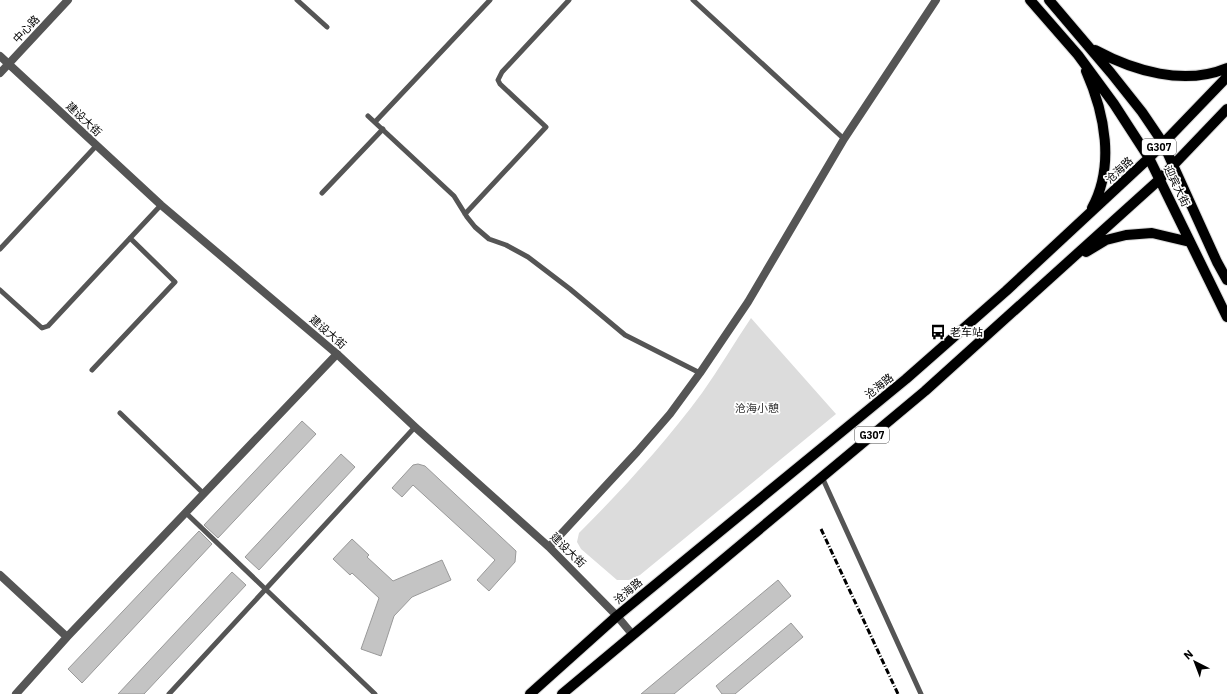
<svg xmlns="http://www.w3.org/2000/svg" width="1227" height="694" font-family="'IBM Plex Sans','Noto Sans SC',sans-serif">
  <style>
    .green { fill: #dcdcdc }
    .building { fill: #c4c4c4; stroke: #999 }
    .lines { fill: none; stroke-linecap: round; stroke-linejoin: round }
    .primary-casing { stroke: #dbdbdb; stroke-width: 12 }
    .service { stroke: #555; stroke-width: 5 }
    .minor { stroke: #555; stroke-width: 8 }
    .tertiary { stroke: #555; stroke-width: 8 }
    .primary { stroke: #000; stroke-width: 10 }
    .rail { stroke: #000; stroke-width: 3; stroke-dasharray: 6 2 1 2; stroke-linecap: butt }
    .labels { text-anchor: middle; dominant-baseline: central; stroke-width: 3.5; stroke-linejoin: round; paint-order: stroke }
    .shield { fill: #fff; stroke: #4c4c4c; stroke-width: 1 }
    .shield-label { font-size: 10px; font-weight: bold; fill: #000 }
    .street-label { font-size: 11px; fill: #000; stroke: #fff }
    .poi-label { font-size: 11px; fill: #000; stroke: #fff; text-anchor: start }
    .park-label { font-size: 11px; fill: #333; stroke: #fff }
  </style>
  <rect width="100%" height="100%" fill="#fff"/>
  <path class="green" d="M751,318l85,96 -196,161 -11,5h-12l-36,-31 -4,-7 2,-9c44,-44 86,-90 123,-140 17,-24 32,-50 49,-75z"/>
  <path class="building" d="M302,421l14,13 -98,104 -14,-13z
    M341,454l14,13 -96,103 -14,-13z
    M418,464l7,2 91,85 -1,11 -26,29 -12,-11 18,-20 -82,-75 -11,12 -10,-9 21,-23z
    M199,531l13,13 -130,139 -14,-14z
    M352,539l17,16 -2,2 26,24 49,-21 9,20 -39,17 -18,19 -13,40 -20,-7 18,-51 -27,-25 -2,2 -17,-16z
    M232,572l14,13 -102,109h-26z
    M778,580l13,16 -117,98h-33z
    M791,623l12,14 -68,57h-13l-6,-8z"/>
  <g class="lines">
    <g class="primary-casing">
      <path id="primary" d="M1030,0l48,55 36,49 35,54 78,159
        M1049,0l62,73 31,39 21,31 54,119 10,18
        M1095,50c39,21 89,36 132,18
        M1086,71c19,43 29,95 6,137
        M1086,252l20,-12 20,-5 26,-2 38,9
        M530,694l87,-78 289,-237 100,-88 143,-133 78,-81
        M562,694l363,-303 235,-212 67,-70"/>
    </g>
    <path class="service" d="M297,0l30,27
      M693,0l151,139
      M368,116l86,80 13,21 8,10 14,12 17,6 22,12 42,32 55,46 75,38
      M375,122l115,-122
      M322,193l61,-64
      M465,214l81,-87 -46,-43 -2,-4 4,-8 67,-72
      M0,249l97,-104
      M0,290l42,38 6,-2 113,-121
      M92,370l83,-88 -45,-44
      M120,413l84,81
      M822,477l99,217
      M186,513l189,181
      M169,694l246,-267"/>
    <path class="minor" d="M0,575l67,62
      M16,694l51,-57 270,-283"/>
    <path class="tertiary" d="M0,56l161,149 176,149 78,73 134,120 68,69 15,18
      M0,73l68,-73
      M549,547l88,-95 33,-38 30,-41 48,-71 96,-163 92,-139"/>
    <use href="#primary" class="primary"/>
    <path class="rail" d="M821,529l77,165"/>
  </g>
  <defs>
    <g id="bus-bare" transform="scale(1.2)"><path d="M-5-6H5V4H4V6H2V4H-2V6H-4V4H-5ZM-3.5-4V0h7V-4ZM-3.5 1.2v1.5H-2V1.2ZM2 1.2v1.5H3.5V1.2Z" fill="#000" stroke="#fff" stroke-width="2.5" paint-order="stroke"/></g>
  </defs>
  <g fill-rule="evenodd">
    <use href="#bus-bare" x="938" y="332"/>
  </g>
  <g class="labels">
    <g class="shield">
      <rect x="1142" y="139" width="34" height="16" rx="3"/>
      <rect x="855" y="427" width="34" height="16" rx="3"/>
    </g>
    <g class="shield-label">
      <text x="1159" y="147">G307</text>
      <text x="872" y="435">G307</text>
    </g>
    <g class="street-label">
      <text transform="translate(26 29) rotate(-47)">中心路</text>
      <text transform="translate(84 119) rotate(43)">建设大街</text>
      <text transform="translate(1119 170) rotate(-43)">沧海路</text>
      <text transform="translate(1177 186) rotate(64)">迎宾大街</text>
      <text transform="translate(328 332) rotate(41)">建设大街</text>
      <text transform="translate(879 386) rotate(-39)">沧海路</text>
      <text transform="translate(568 550) rotate(44)">建设大街</text>
      <text transform="translate(628 591) rotate(-40)">沧海路</text>
    </g>
    <g class="poi-label">
      <text x="950" y="332">老车站</text>
    </g>
    <g class="park-label">
      <text x="757" y="408">沧海小憩</text>
    </g>
  </g>
  <g transform="translate(1195 662) rotate(318)" stroke="#ffffff" stroke-width="3" paint-order="stroke">
  <path d="M0-3L7 15L0 10L-7 15Z" fill="#000000"/>
  <text y="-6" font-size="11" font-weight="bold" text-anchor="middle" fill="#000000">N</text>
  </g>
</svg>
